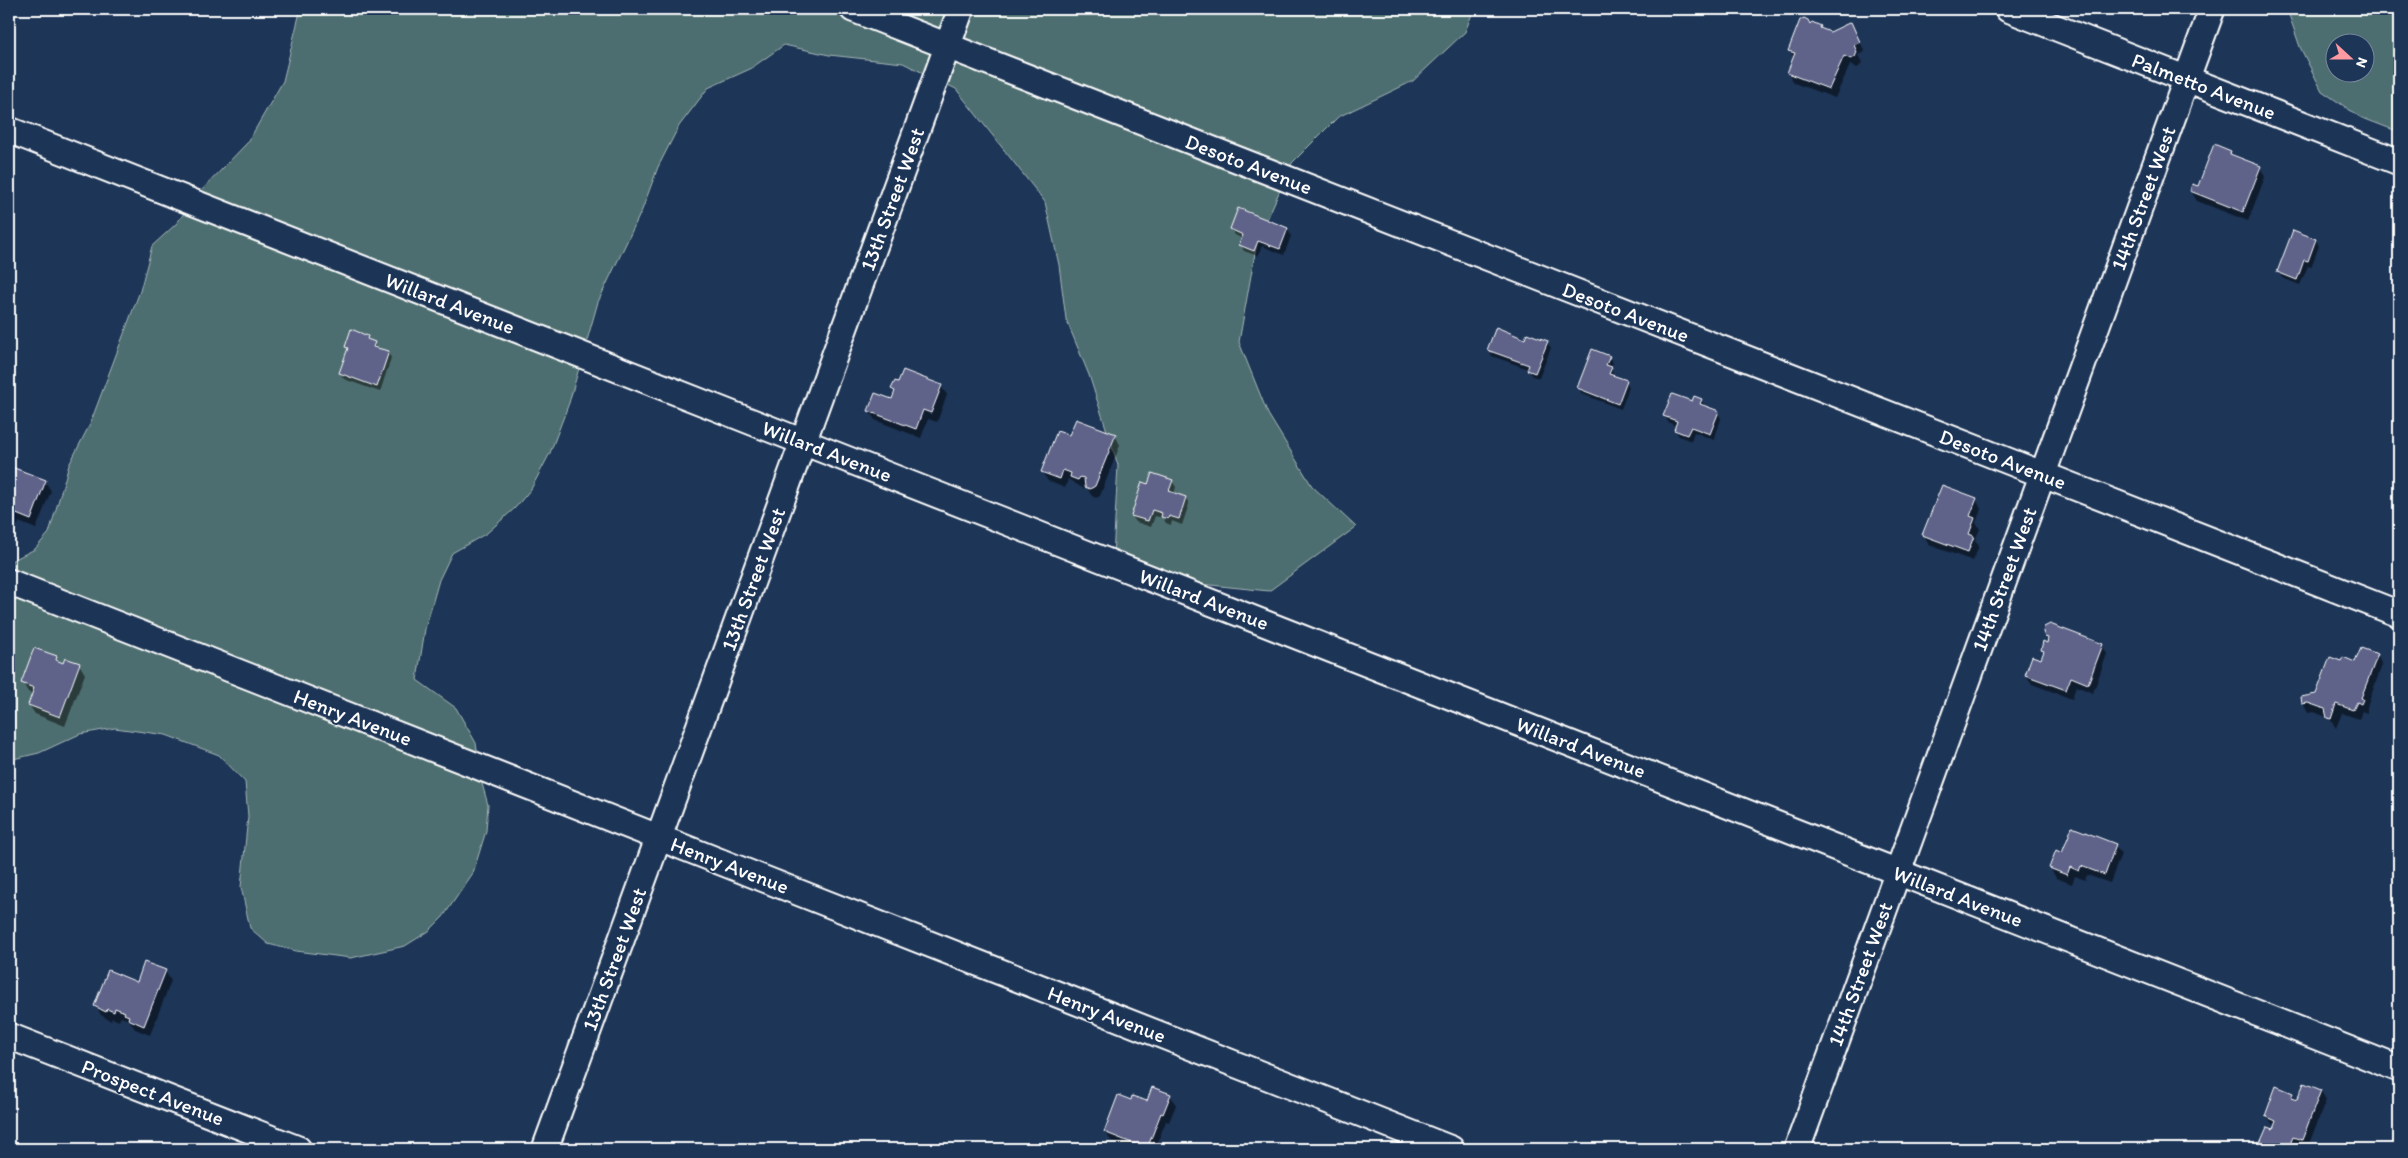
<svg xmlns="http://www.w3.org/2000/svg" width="2408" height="1158" font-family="Itim,sans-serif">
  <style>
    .green { fill: #4d6e6f; stroke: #a6b6b7; fill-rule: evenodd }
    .shadow { fill: #0007 }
    .building { fill: #5e6389; stroke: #fff }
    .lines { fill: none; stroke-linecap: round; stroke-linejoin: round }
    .minor-casing { stroke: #fff; stroke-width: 29 }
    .minor { stroke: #1d3557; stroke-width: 25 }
    .labels { text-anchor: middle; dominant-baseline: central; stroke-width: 4; stroke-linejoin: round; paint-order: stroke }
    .street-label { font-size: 21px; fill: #fff; stroke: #1d3557 }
  </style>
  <rect width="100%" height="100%" fill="#1d3557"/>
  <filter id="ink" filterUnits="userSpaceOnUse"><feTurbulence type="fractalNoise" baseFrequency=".02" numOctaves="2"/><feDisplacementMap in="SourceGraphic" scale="10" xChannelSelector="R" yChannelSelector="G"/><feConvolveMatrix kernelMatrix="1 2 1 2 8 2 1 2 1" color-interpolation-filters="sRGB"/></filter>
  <g filter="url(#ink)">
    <path class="green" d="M299,9h1175l-9,23 -52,49 -75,36 -46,46 -35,79 -18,100 29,72 44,72 44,41 -87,64 -157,-16 6,-110 -29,-90 -23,-56 -7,-54 -14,-63 -89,-113 -53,-26 -74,-8 -45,-10 -34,24 -42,19 -29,38 -21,41 -16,43 -44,92 -29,101 -19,50 -19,36 -16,19 -28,25 -35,20 -13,27 -14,49 -8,51 39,28 20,35 5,37 7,25 -2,26 -13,42 -30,44 -14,14 -24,15 -54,12 -55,-7 -28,-7 -18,-16 -9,-41 7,-71 -3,-34 -26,-27 -53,-20 -51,-7 -35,6 -41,19 -30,7v-198l26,-13 14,-16 20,-68 21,-41 50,-133 12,-45 24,-22 24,-32 48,-50 35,-61 16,-65z
      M2287,9h112v123l-39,-15 -38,-26 -22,-44zM2336,42h30v30h-30z"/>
    <path class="shadow" d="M1813,24l17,9 21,-9 14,28 -7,3 4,8 -2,3 -3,2 -7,-3 -15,33 -41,-15 -6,-10 6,-15 -5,-8z
      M2230,152l3,5 27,10 5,10 -17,44 -51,-20 -6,-10 7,-3z
      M1239,210l49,19 3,7 -7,19 -22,-9 -4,10 -14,-5 -3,-6 2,-6 -8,-4 -4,-6z
      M2316,240l3,6 -8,21 -3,-1 -8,19 -18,-7 -4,-6z
      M367,337l11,12 10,3 3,6 -11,34 -36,-13 -4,-6 9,-22 -3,-4z
      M1525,341l22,1 4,6 -12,30 -7,-2 -4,-7 -36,-13 -3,-7z
      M1609,357l4,6 -2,5 3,9 12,4 3,6 -8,22 -39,-15 -3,-6z
      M941,386l6,9 -10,27 -9,-3 -7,19 -46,-18 -6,-9 24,-11 2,-7 -2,-4z
      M1701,400l4,6 13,6 3,7 -7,21 -20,-8 -3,9 -12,-5 -4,-6 2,-4 -9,-4 -3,-6z
      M1115,435l5,10 -20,51 -4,2 -4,-2 -7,-11 -1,4 -16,-10 -3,9 -17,-7 -6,-9 28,-35z
      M9,467l36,14 6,10 -15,38 -17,-7 -1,3 -9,-3z
      M1172,481l4,6 -2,7 12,4 3,6 -7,21 -10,-4 -1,4 -5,-2 -3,-5 -8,-2 -4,11 -15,-5 -4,-6 17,-30z
      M1976,499l5,10 -5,14 4,6 -5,11 4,6 -6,15 -44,-16 -5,-10z
      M2046,637l56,8 5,9 -14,39 -17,-7 -4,13 -40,-15 -6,-9 15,-14 3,-7 -2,-4 7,-9z
      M2377,655l5,10 -15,42v6l-5,-2 -3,8 -17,-6 -6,15 -7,-10 -15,-6 -6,1 -5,-10 14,-8 25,-32h14z
      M56,657l4,6 19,1 6,10 -20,52 -30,-12 -6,-9 4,-11 -5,-2 -5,-9z
      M2115,845l6,9 -11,29 -23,-8 -2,5 -10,-4 -3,8 -16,-6 -6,-10 13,-14z
      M165,971l6,10 -21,54 -15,-6 -6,-9 -8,-3 -2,4 -7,-3 -1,3 -10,-6 -5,-9 41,-23z
      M2321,1091l5,9 -19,49 -9,-3 -1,3h-31l-4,-6 13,-16 -9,-11 26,-22 5,9z
      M1170,1095l6,10 -7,17 -3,-1 -11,28h-24l-20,-8 -6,-9 26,-30 16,1z"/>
    <path class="building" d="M1804,18l4,2 2,4 2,-2 9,4 -1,2 10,4 21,-10 9,20 -6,3 3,7 -2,5 -4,2 -7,-3 -15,33 -42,-16 8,-20 -7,-2 12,-31z
      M2214,144l17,7 -1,3 31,12 -18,46 -53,-21 2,-7 6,2z
      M1238,208l50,20 -8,21 -22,-8 -4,10 -15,-6 4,-10 -13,-6z
      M2293,230l23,9 -8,22 -4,-1 -7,20 -20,-8z
      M1496,327l29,12 2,-6 21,8 -13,32 -8,-3 2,-5 -42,-15z
      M351,329l17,7 -1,3 8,3 -2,5 16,4 -12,36 -38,-14 9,-25 -3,-1z
      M1592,349l18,7 -4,9 6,2 -3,7 18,6 -9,24 -41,-16z
      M903,370l39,15 -11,28 -8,-3 -7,19 -48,-18 7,-18 17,6 3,-8 -4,-2 4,-8 3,1z
      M1672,394l20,7 2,-5 8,3 -2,5 19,7 -9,23 -19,-7 -4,8 -13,-5 3,-9 -14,-5z
      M1076,419l40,15 -21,52 -5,3 -5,-2 -1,-9 -4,-1 -2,3 -8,-3 1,-4 -8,-3 -3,9 -19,-7 16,-41 12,4z
      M9,466l37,14 -15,40 -17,-7 -2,3 -3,-1z
      M1152,473l21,7 -4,11 17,6 -7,22 -10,-3 -1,3 -7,-2 1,-4 -10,-3 -4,11 -17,-5 11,-34 6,2z
      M1942,485l35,13 -7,18 5,2 -6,16 5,2 -6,16 -46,-17z
      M2050,624l53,20 -15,40 -17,-7 -5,13 -41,-15 7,-19 9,3 3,-8 -3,-1 2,-9 4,2 1,-5 -3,-1 -2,-5 1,-5z
      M34,648l23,8 -1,4 7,3 2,-5 15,5 -20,54 -32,-12 6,-17 -13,-5z
      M2361,648l17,6 -17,44 2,1 -2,5 -4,-2 -4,8 -17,-6 -5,15 -4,-1 -2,-9 -17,-6 -6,1 -1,-7 15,-3 14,-37 11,4 2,-4 12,5z
      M2072,827l44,17 -11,31 -24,-9 -2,5 -9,-4 -3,8 -18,-7 7,-18 6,3z
      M144,962l22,8 -22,56 -16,-7 1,-3 -5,-2 1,-2 -10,-4 -1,4 -7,-3 -1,3 -12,-6 14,-36 29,12z
      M2304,1083l17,7 -19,50 -9,-3 -5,12h-11l-17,-6 7,-16 6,2 3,-8 -11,-5 11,-30 17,7 -2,5 6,2z
      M1152,1087l19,7 -8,20 -2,-1 -14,36 -43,-17 14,-37 13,5 1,-4 15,5z"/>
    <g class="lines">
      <g class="minor-casing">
        <path id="minor" d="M853,9l1546,605
          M2008,9l391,153
          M9,130l2390,939
          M9,582l1442,567
          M9,1036l289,113
          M545,1149l416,-1140
          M1797,1149l415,-1140"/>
      </g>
      <use href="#minor" class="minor"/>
    </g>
  </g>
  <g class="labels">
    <g class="street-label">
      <text transform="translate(2204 86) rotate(21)">Palmetto Avenue</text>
      <text transform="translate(1249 164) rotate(21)">Desoto Avenue</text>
      <text transform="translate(2143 198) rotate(-70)">14th Street West</text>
      <text transform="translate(892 199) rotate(-70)">13th Street West</text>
      <text transform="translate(450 303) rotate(21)">Willard Avenue</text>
      <text transform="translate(1626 312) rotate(21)">Desoto Avenue</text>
      <text transform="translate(827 451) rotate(21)">Willard Avenue</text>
      <text transform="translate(2003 459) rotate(21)">Desoto Avenue</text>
      <text transform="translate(753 579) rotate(-70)">13th Street West</text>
      <text transform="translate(2004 579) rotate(-70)">14th Street West</text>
      <text transform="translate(1204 599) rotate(21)">Willard Avenue</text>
      <text transform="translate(353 717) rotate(21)">Henry Avenue</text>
      <text transform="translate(1581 747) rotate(21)">Willard Avenue</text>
      <text transform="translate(730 865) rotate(21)">Henry Avenue</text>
      <text transform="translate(1958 896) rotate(21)">Willard Avenue</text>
      <text transform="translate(614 959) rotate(-70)">13th Street West</text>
      <text transform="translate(1860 974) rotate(-70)">14th Street West</text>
      <text transform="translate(1107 1014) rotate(21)">Henry Avenue</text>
      <text transform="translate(153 1092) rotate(21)">Prospect Avenue</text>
    </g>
  </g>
  <rect width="2408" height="1158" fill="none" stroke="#1d3557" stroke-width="30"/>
  <rect x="15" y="15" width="2378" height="1128" fill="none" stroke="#fff" stroke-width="2" filter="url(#ink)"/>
  <g transform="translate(2350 58) rotate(111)"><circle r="24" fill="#1d3557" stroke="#77869a"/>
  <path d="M0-4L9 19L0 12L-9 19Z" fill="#ff9aa2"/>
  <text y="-8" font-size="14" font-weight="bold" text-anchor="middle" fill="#ffffff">N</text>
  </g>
</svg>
